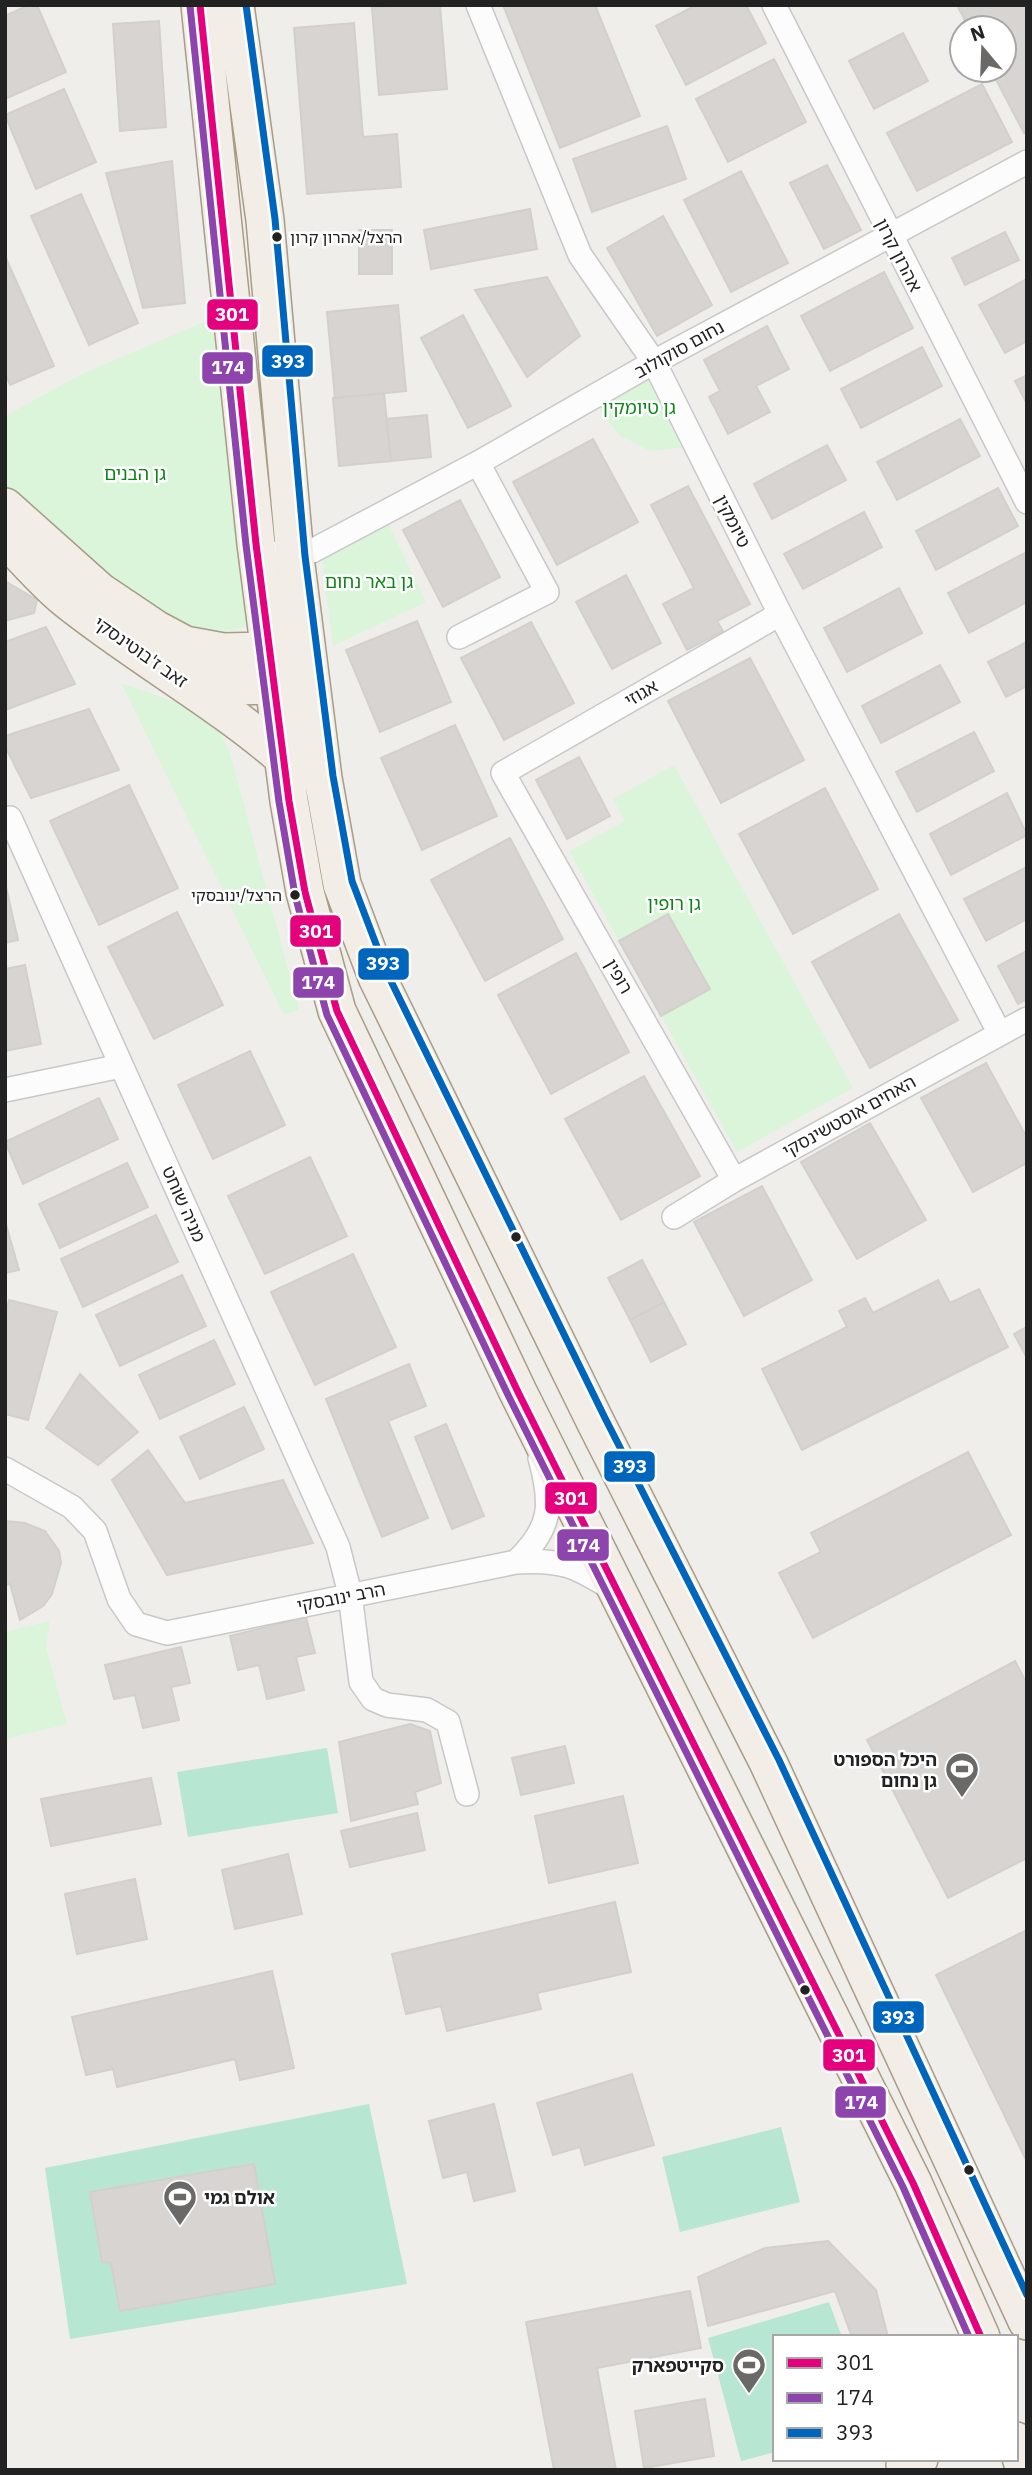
<svg xmlns="http://www.w3.org/2000/svg" width="1032" height="2475" font-family="'IBM Plex Sans','Noto Sans Hebrew',sans-serif">
  <style>
    .park { fill: #daf5da }
    .pitch { fill: #b7e6d2 }
    .building { fill: #d7d4d2; stroke: #d3d0cc; stroke-width: 2 }
    .lines { fill: none; stroke-linecap: round; stroke-linejoin: round }
    .minor-casing { stroke: #c9c8c7; stroke-width: 26 }
    .primary-casing { stroke: #a79c86; stroke-width: 40 }
    .minor { stroke: #fdfcfc; stroke-width: 23 }
    .primary { stroke: #f3ede7; stroke-width: 37 }
    .bus-1-casing { stroke: #fff; stroke-width: 12 }
    .bus-2-casing { stroke: #fff; stroke-width: 12 }
    .bus-3-casing { stroke: #fff; stroke-width: 12 }
    .bus-1 { stroke: #e5007d; stroke-width: 7 }
    .bus-2 { stroke: #8e44ad; stroke-width: 7 }
    .bus-3 { stroke: #0065bd; stroke-width: 7 }
    .bus-dot { fill: #222; stroke: #fff; stroke-width: 2.5 }
    .labels { text-anchor: middle; dominant-baseline: central; stroke-width: 5; stroke-linejoin: round; paint-order: stroke }
    .bus-label { font-size: 16px; fill: #222; stroke: #fff; text-anchor: start }
    .street-label { font-size: 18px; fill: #222; stroke: #fff }
    .park-label { font-size: 18px; fill: #0c8416; stroke: #fff }
    .poi-label { font-size: 18px; font-weight: bold; fill: #222; stroke: #fff; text-anchor: end }
    .line-badge { stroke: #fff; stroke-width: 2.5 }
    .badge-label { font-size: 19px; text-anchor: middle; font-weight: bold; fill: #fff }
  </style>
  <rect width="100%" height="100%" fill="#f0eeeb"/>
  <path class="park" d="M232,310l32,294 -19,22 -60,19 -180,-138v-91l75,-41z
    M654,362l41,84 -45,5 -31,-16 -28,-37z
    M386,519l40,83 -93,44 -12,-93z
    M121,683l90,31 19,39 69,257 -15,5z
    M674,765l179,323 -116,64 -168,-301 56,-30 -12,-22z
    M50,1621l-4,26 21,77 -62,15v-107z"/>
  <path class="pitch" d="M327,1748l11,65 -150,24 -11,-65z
    M369,2104l38,180 -337,55 -25,-171z
    M781,2127l19,75 -120,30 -18,-75z
    M829,2302l13,35h-67v115l-34,9 -33,-123z"/>
  <path class="building" d="M29,5h8l29,67 -61,27v-83z
    M401,5h39l7,84 -68,6 -7,-87z
    M503,5h92l45,111 -80,32z
    M696,5h50l20,38 -80,42 -30,-59z
    M957,5h70v126l-3,2 -33,-63h13v-42h-35z
    M159,21l7,106 -46,4 -7,-107z
    M354,23l9,114 34,-3 4,53 -94,7 -13,-166z
    M903,33l25,48 -54,28 -25,-48z
    M774,59l32,63 -78,40 -32,-63z
    M982,84l30,58 -95,49 -30,-58z
    M64,89l32,73 -60,27 -31,-74z
    M667,126l19,53 -94,33 -19,-53z
    M172,161l13,142 -42,5 -37,-135z
    M827,165l34,65 -37,19 -34,-66z
    M741,171l47,92 -57,29 -47,-92z
    M81,194l57,129 -49,22 -58,-129z
    M530,209l7,40 -106,20 -7,-39z
    M663,216l49,89 -55,31 -50,-88z
    M359,230h33v44h-33z
    M1005,232l14,28 -54,25 -13,-27z
    M5,256l49,110 -44,19 -5,-12z
    M884,272l29,56 -83,43 -29,-55z
    M547,277l33,59 -53,41 -52,-87z
    M1027,279v62l-22,12 -26,-48z
    M398,305l8,86 -71,7 -8,-86z
    M463,315l48,91 -43,22 -47,-90z
    M767,326l22,43 -33,17 14,26 -42,22 -19,-37 11,-6 -16,-31z
    M922,347l20,39 -81,42 -20,-39z
    M1027,375v29l-12,-23z
    M384,393l7,68 -52,5 -6,-68z
    M427,415l4,42 -40,4 -5,-42z
    M960,419l20,37 -83,44 -20,-38z
    M593,439l45,83 -81,43 -44,-83z
    M827,445l19,35 -74,39 -18,-35z
    M688,486l62,118 -33,17 6,10 -36,19 -24,-46 31,-16 -43,-83z
    M998,488l20,38 -82,44 -20,-39z
    M460,500l40,77 -57,30 -40,-77z
    M864,512l18,35 -79,42 -19,-35z
    M1027,552v50l-58,31 -21,-40z
    M626,575l35,68 -49,26 -36,-67z
    M5,581l32,19 -3,13 -29,8z
    M899,588l23,45 -75,39 -23,-44z
    M417,621l34,81 -71,30 -34,-82z
    M531,622l43,81 -70,37 -43,-82z
    M46,627l29,57 -70,26v-68z
    M1027,642v44l-21,11 -18,-35z
    M750,658l54,102 -83,43 -53,-102z
    M940,665l20,37 -79,41 -19,-37z
    M89,709l30,61 -88,28 -26,-52v-10z
    M455,725l42,91 -75,34 -41,-92z
    M974,732l20,39 -77,41 -21,-40z
    M579,757l31,59 -43,23 -31,-59z
    M129,785l49,103 -79,37 -49,-104z
    M825,788l53,101 -85,45 -54,-100z
    M1007,793l20,42 -76,40 -21,-41z
    M510,838l53,101 -78,42 -54,-101z
    M1027,867v52l-41,22 -22,-42z
    M5,882l13,58 -13,3z
    M177,912l46,93 -69,34 -46,-92z
    M668,914l42,75 -49,27 -42,-75z
    M899,914l59,106 -88,48 -58,-106z
    M1027,951v48l-9,5 -20,-38z
    M576,953l53,99 -78,42 -53,-99z
    M25,965l16,79 -36,7v-82z
    M250,1051l35,74 -72,34 -35,-74z
    M986,1063l41,75v25l-54,29 -52,-94z
    M644,1076l56,100 -79,44 -56,-101z
    M99,1098l19,41 -95,45 -18,-42z
    M870,1123l56,97 -69,39 -56,-97z
    M310,1157l37,79 -82,38 -37,-78z
    M127,1163l21,44 -88,41 -21,-44z
    M762,1186l50,94 -68,36 -50,-94z
    M156,1215l22,47 -95,45 -22,-48z
    M5,1221l14,49 -14,3z
    M353,1254l43,93 -81,38 -44,-93z
    M642,1260l22,42 -34,18 -22,-42z
    M182,1275l24,51 -86,40 -24,-51z
    M938,1280l12,23 29,-14 29,58 -206,103 -40,-81 85,-42 -8,-16 26,-13 8,15z
    M9,1300l48,12 -29,108 -23,-6v-98z
    M664,1302l22,42 -35,18 -21,-42z
    M1027,1327v31l-13,-24z
    M214,1340l21,44 -75,35 -21,-44z
    M409,1364l17,42 -38,15 40,97 -46,19 -56,-138z
    M80,1374l58,58 -40,33 -52,-37z
    M244,1407l20,42 -64,30 -20,-42z
    M446,1424l38,92 -32,13 -37,-92z
    M148,1450l37,53 98,-23 30,63 -146,32 -55,-95z
    M968,1452l43,83 -198,103 -34,-65 42,-21 -10,-19z
    M5,1521l20,2 20,8 14,20 2,12 -9,31 -9,12 -23,14 -10,-36 -5,1z
    M306,1617l9,36 -19,4 8,33 -37,9 -8,-34 -21,5 -8,-34z
    M181,1647l9,36 -19,4 8,33 -36,8 -8,-33 -21,4 -9,-34z
    M1015,1661l12,23v174l-79,40 -81,-158z
    M410,1724l20,7 11,52 -26,9 3,12 -67,17 -12,-79z
    M565,1746l9,37 -53,12 -9,-37z
    M151,1778l10,46 -110,22 -10,-47z
    M623,1796l15,67 -89,20 -14,-67z
    M417,1813l8,37 -75,17 -9,-36z
    M288,1854l14,60 -67,15 -13,-59z
    M135,1879l12,60 -70,15 -12,-60z
    M615,1902l16,70 -94,21 4,16 -94,22 -6,-25 -35,8 -14,-60z
    M1027,1930v232l-91,-187z
    M272,1971l22,97 -54,12 -5,-21 -118,28 -4,-18 -27,6 -14,-58z
    M632,2074l22,71 -69,20 -5,-18 -27,8 -16,-52z
    M494,2104l21,87 -41,10 -7,-29 -24,6 -14,-57z
    M254,2164l21,120 -155,27 -9,-48 -9,-1 -12,-70z
    M828,2241l48,49 12,47h-36l-17,-46 -127,35 -10,-49 67,-29z
    M690,2291l11,57 -104,20 19,102h-62l-28,-148z
    M705,2399l9,57 -70,12 -9,-57z"/>
  <g class="lines">
    <g class="minor-casing">
      <path id="minor" d="M478,5l102,250 74,107 126,252 219,418
        M774,5l253,497
        M256,544c20,15 33,15 56,7l166,-88 176,-101 373,-200
        M459,637l88,-45 -69,-129
        M5,819l5,-1 328,729 12,47 11,88 12,17 14,6 40,5 21,12 19,72
        M5,1090l116,-24
        M734,1180l-231,-407 277,-159
        M674,1217l60,-37 293,-161
        M5,1469l67,38 23,24 24,68 17,25 31,9 349,-71c46,-3 60,4 98,28
        M516,1562c36,-34 37,-57 24,-104"/>
    </g>
    <g class="primary-casing">
      <path id="primary" d="M200,5l56,539 33,257 16,91 32,119 181,381 395,791 68,154
        M235,5l30,215 30,337 28,221 19,106 35,93 219,446 173,341 258,557
        M5,507l94,84 58,39 28,15 38,7 48,-1 23,9
        M5,538c20,20 39,43 61,61 71,57 150,100 218,159
        M186,678l39,8 50,-1 20,-12
        M1016,2441l9,29
        M905,2465l14,-6"/>
    </g>
    <use href="#minor" class="minor"/>
    <use href="#primary" class="primary"/>
    <g class="bus-1-casing">
      <path id="bus-1" d="M200,5l56,539 33,257 16,91 32,119 181,381 395,791 68,154"/>
    </g>
    <g class="bus-2-casing">
      <path id="bus-2" d="M190,6l56,539 33,257 16,93 32,120 182,382 394,790 66,150"/>
    </g>
    <g class="bus-3-casing">
      <path id="bus-3" d="M246,5l29,214 30,337 28,220 19,105 35,92 218,445 174,342 248,535"/>
    </g>
    <use href="#bus-1" class="bus-1"/>
    <use href="#bus-2" class="bus-2"/>
    <use href="#bus-3" class="bus-3"/>
  </g>
  <defs>
    <g id="stadium-pin" transform="scale(1.75)"><path d="M0 17L-7.5 6A9.5 9.5 0 1 1 7.5 6Z" fill="#6a6968" stroke="#fff"/><path d="M0-5a6.5 5 0 1 0 0 10a6.5 5 0 1 0 0-10ZM-3.5-1.8h7v3.6h-7Z" fill="#fff"/></g>
  </defs>
  <g fill-rule="evenodd">
    <use href="#stadium-pin" x="962" y="1769"/>
    <use href="#stadium-pin" x="180" y="2197"/>
    <use href="#stadium-pin" x="749" y="2365"/>
  </g>
  <g class="bus-dot">
    <circle cx="277" cy="237" r="6"/>
    <circle cx="295" cy="895" r="6"/>
    <circle cx="516" cy="1237" r="6"/>
    <circle cx="805" cy="1990" r="6"/>
    <circle cx="969" cy="2170" r="6"/>
  </g>
  <g class="labels">
    <g class="bus-label">
      <text x="290" y="237">הרצל/אהרון קרון</text>
      <text x="282" y="895" text-anchor="end">הרצל/ינובסקי</text>
    </g>
    <g class="street-label">
      <text transform="translate(899 255) rotate(63)">אהרון קרון</text>
      <text transform="translate(679 349) rotate(-29)">נחום סוקולוב</text>
      <text transform="translate(733 521) rotate(63)">טיומקין</text>
      <text transform="translate(141 652) rotate(35)">זאב ז'בוטינסקי</text>
      <text transform="translate(641 693) rotate(-30)">אגוזי</text>
      <text transform="translate(619 976) rotate(60)">רופין</text>
      <text transform="translate(849 1116) rotate(-29)">האחים אוסטשינסקי</text>
      <text transform="translate(184 1204) rotate(66)">מניה שוחט</text>
      <text transform="translate(341 1597) rotate(-11)">הרב ינובסקי</text>
    </g>
    <g class="park-label">
      <text x="639" y="407">גן טיומקין</text>
      <text x="135" y="473">גן הבנים</text>
      <text x="369" y="581">גן באר נחום</text>
      <text x="674" y="903">גן רופין</text>
    </g>
    <g class="poi-label">
      <text x="937" y="1759">היכל הספורט<tspan x="937" dy="21">גן נחום</tspan></text>
      <text x="204" y="2197" text-anchor="start">אולם גמי</text>
      <text x="724" y="2365">סקייטפארק</text>
    </g>
  </g>
  <g class="line-badge">
    <rect x="206" y="298" width="53" height="33" rx="7" fill="#e5007d"/>
    <rect x="261" y="344" width="53" height="34" rx="7" fill="#0065bd"/>
    <rect x="201" y="351" width="53" height="34" rx="7" fill="#8e44ad"/>
    <rect x="289" y="914" width="53" height="34" rx="7" fill="#e5007d"/>
    <rect x="357" y="947" width="53" height="34" rx="7" fill="#0065bd"/>
    <rect x="292" y="966" width="53" height="33" rx="7" fill="#8e44ad"/>
    <rect x="603" y="1450" width="53" height="33" rx="7" fill="#0065bd"/>
    <rect x="544" y="1481" width="54" height="34" rx="7" fill="#e5007d"/>
    <rect x="556" y="1528" width="54" height="34" rx="7" fill="#8e44ad"/>
    <rect x="872" y="2000" width="53" height="34" rx="7" fill="#0065bd"/>
    <rect x="822" y="2038" width="54" height="34" rx="7" fill="#e5007d"/>
    <rect x="834" y="2085" width="53" height="34" rx="7" fill="#8e44ad"/>
  </g>
  <g class="badge-label">
    <text x="232" y="321">301</text>
    <text x="288" y="368">393</text>
    <text x="228" y="374">174</text>
    <text x="316" y="938">301</text>
    <text x="383" y="970">393</text>
    <text x="318" y="989">174</text>
    <text x="630" y="1473">393</text>
    <text x="571" y="1505">301</text>
    <text x="583" y="1552">174</text>
    <text x="898" y="2024">393</text>
    <text x="849" y="2062">301</text>
    <text x="861" y="2109">174</text>
  </g>
  <rect width="1032" height="2475" fill="none" stroke="#222222" stroke-width="14"/>
  <rect x="773" y="2335" width="245" height="126" fill="#ffffff" stroke="#a7a7a7" stroke-width="2"/>
  <rect x="787" y="2358" width="35" height="10" fill="#e5007d" stroke="#a7a7a7" stroke-width="2"/>
  <text x="836" y="2370" font-size="21" fill="#222222">301</text>
  <rect x="787" y="2393" width="35" height="10" fill="#8e44ad" stroke="#a7a7a7" stroke-width="2"/>
  <text x="836" y="2405" font-size="21" fill="#222222">174</text>
  <rect x="787" y="2428" width="35" height="10" fill="#0065bd" stroke="#a7a7a7" stroke-width="2"/>
  <text x="836" y="2440" font-size="21" fill="#222222">393</text>
  <g transform="translate(983 49) rotate(341)"><circle r="33" fill="#ffffff" stroke="#a7a7a7" stroke-width="2"/>
  <path d="M0-5L12 26L0 18L-12 26Z" fill="#6a6968"/>
  <text y="-10" font-size="19" font-weight="bold" text-anchor="middle" fill="#222222">N</text>
  </g>
</svg>
